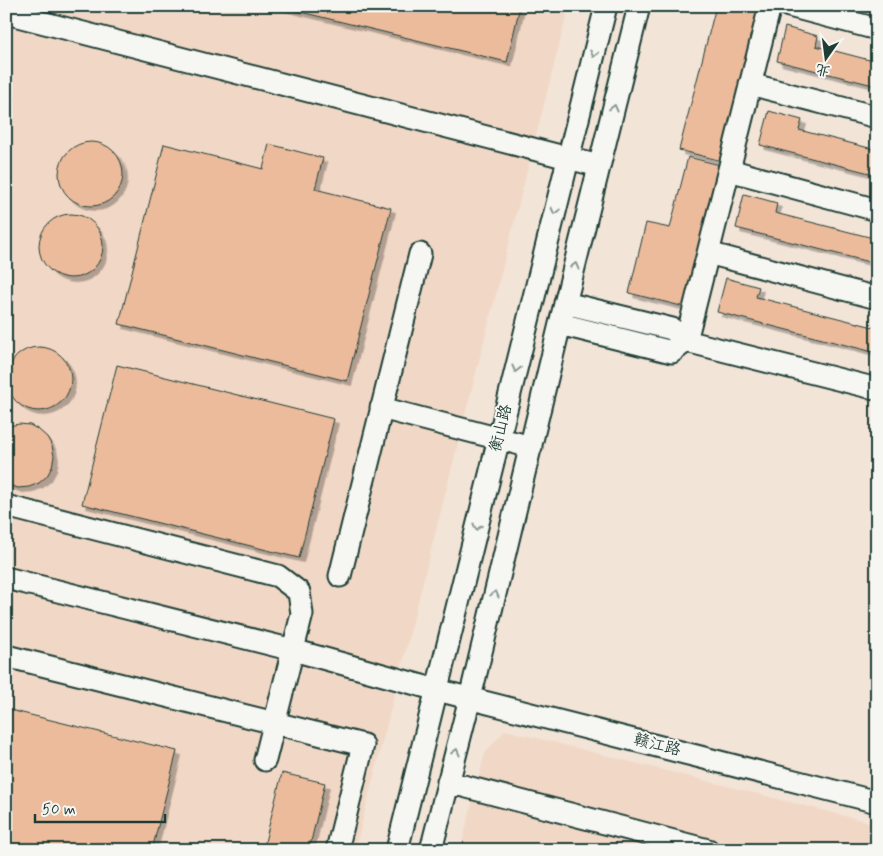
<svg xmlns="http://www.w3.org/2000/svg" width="883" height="856" font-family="Mynerve,'LXGW WenKai TC',sans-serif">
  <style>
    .built { fill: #f1d8c6 }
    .building { fill: #ecbb9c; stroke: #1f3d34; filter: url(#shadow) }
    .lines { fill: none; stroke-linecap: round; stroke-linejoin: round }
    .minor-casing { stroke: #1f3d34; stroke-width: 25 }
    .minor { stroke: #f6f6f2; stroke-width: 21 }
    .oneway { stroke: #8a9a93 }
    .labels { text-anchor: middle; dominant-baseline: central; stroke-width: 4; stroke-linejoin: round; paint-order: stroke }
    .street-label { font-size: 16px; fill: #1f3d34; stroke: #f6f6f2 }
  </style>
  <defs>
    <filter id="shadow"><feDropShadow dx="4.5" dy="4.5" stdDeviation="0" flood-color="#0004"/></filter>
  </defs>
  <rect width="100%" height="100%" fill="#f3e4d8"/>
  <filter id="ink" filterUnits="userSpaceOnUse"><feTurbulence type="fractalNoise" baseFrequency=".02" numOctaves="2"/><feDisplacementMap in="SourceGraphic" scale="10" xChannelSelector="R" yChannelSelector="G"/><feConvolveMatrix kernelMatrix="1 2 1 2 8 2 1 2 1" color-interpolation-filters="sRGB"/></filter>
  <g filter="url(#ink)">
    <path class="built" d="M6,6h563l-214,844h-349z
      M505,730l372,94v26h-417l25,-97z"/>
    <path class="building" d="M276,6h244l-13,56z
      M716,6h46l-40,155 -43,-11z
      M785,27l33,9 -2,10 61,16v24l-100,-25z
      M6,93l4,1 -4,16z
      M769,111l33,9 -3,10 78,20v25l-117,-30z
      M59 174a32 32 0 1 1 64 0a32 32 0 1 1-64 0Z
      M164,144l99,25 6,-25 54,14 -8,31 76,19 -44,173 -228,-57z
      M688,157l32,8 -35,142 -56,-14 17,-70 24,5z
      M744,194l33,9 -2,10 102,26v25l-141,-36z
      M39 246a32 32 0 1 1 64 0a32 32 0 1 1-64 0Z
      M726,278l33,9 -3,10 121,31v25l-160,-41z
      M7 379a32 32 0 1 1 64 0a32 32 0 1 1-64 0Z
      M117,365l217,54 -35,139 -217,-54z
      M19,424l11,1 9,5 8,7 5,9 2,10 -2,11 -5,9 -8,7 -10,4 -11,1 -12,-4v-56l3,-2z
      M6,709l171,42 -25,99h-146z
      M282,773l43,10 -16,67h-46z"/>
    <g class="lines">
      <g class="minor-casing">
        <path id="minor" d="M770,6l-84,335 191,48
          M789,6l88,23
          M6,13l593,153
          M750,84l127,33
          M729,170l148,40
          M708,253l169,45
          M560,324l112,28 14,-11 -14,-12 -107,-26
          M381,408l150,39
          M6,506l272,70 21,16 3,22 -37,146
          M340,576l80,-322
          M6,578l287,72 144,40 440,112
          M6,656l357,89 -26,105
          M448,782l260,68
          M397,850l209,-844
          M431,850l39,-152 90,-374 79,-318"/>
      </g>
      <use href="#minor" class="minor"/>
    </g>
    <defs><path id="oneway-chevron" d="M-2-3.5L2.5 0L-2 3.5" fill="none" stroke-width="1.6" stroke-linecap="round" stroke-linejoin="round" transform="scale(1.25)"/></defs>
    <g class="oneway">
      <use href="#oneway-chevron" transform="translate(594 54) rotate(104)"/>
      <use href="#oneway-chevron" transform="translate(614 108) rotate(-76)"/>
      <use href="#oneway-chevron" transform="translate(555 211) rotate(104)"/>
      <use href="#oneway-chevron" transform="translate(575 266) rotate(-76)"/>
      <use href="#oneway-chevron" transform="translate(516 369) rotate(104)"/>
      <use href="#oneway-chevron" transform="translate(477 527) rotate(104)"/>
      <use href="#oneway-chevron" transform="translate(495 594) rotate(-76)"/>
      <use href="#oneway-chevron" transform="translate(456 752) rotate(-76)"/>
    </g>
  </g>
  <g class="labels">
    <g class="street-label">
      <text transform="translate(501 428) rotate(-76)">衡山路</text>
      <text transform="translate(657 745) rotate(14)">赣江路</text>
    </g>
  </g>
  <rect width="883" height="856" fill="none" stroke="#f6f6f2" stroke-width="25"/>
  <rect x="12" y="12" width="858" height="831" fill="none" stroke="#1f3d34" stroke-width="2" filter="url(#ink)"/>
  <g transform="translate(826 58) rotate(194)" stroke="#f6f6f2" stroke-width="4" paint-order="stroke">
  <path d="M0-4L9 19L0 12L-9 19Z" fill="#1f3d34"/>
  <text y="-8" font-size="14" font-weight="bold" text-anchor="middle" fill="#1f3d34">北</text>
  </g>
  <path d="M35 814v8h130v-8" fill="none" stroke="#1f3d34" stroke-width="2.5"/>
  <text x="42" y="814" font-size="15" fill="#1f3d34" stroke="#f6f6f2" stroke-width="4" paint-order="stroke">50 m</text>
</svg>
